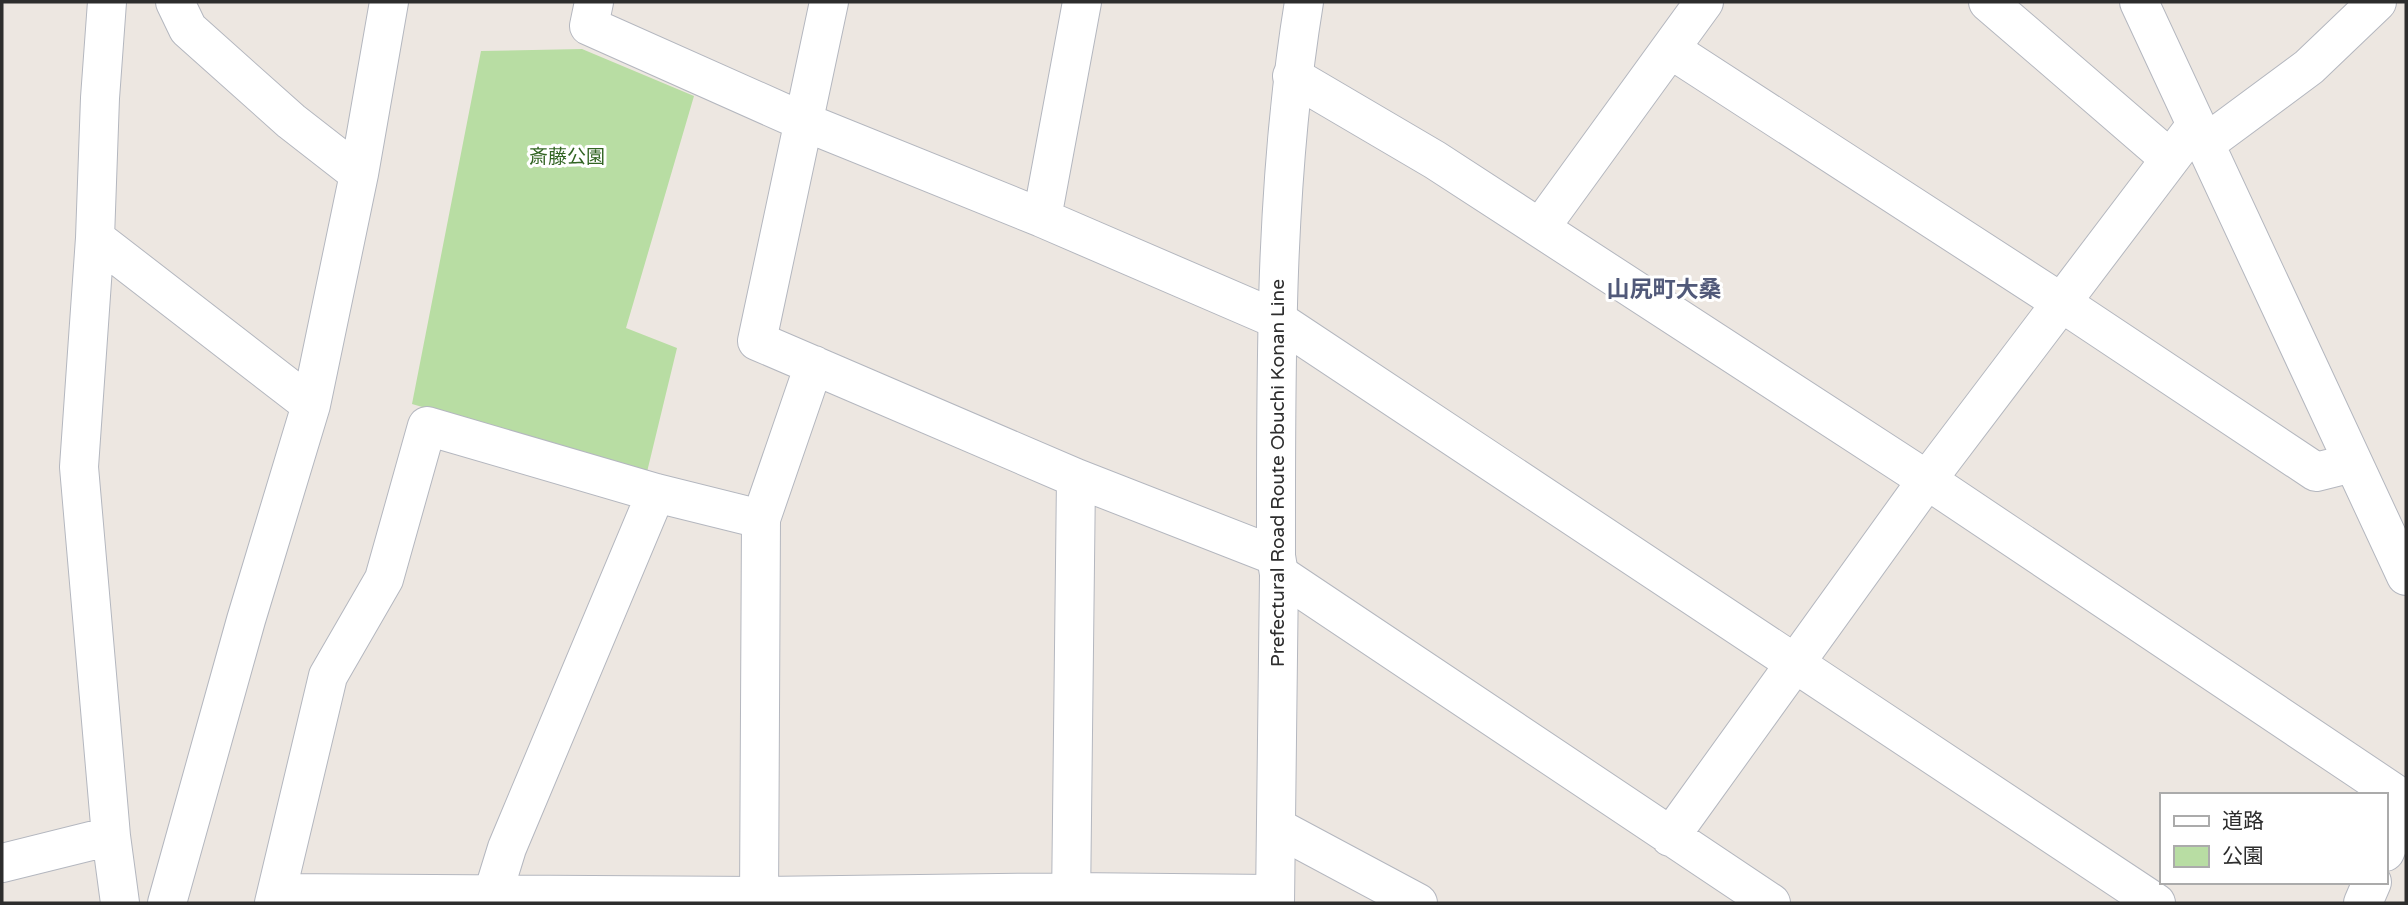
<svg xmlns="http://www.w3.org/2000/svg" width="2408" height="905" font-family="'Varela Round','Noto Sans JP',sans-serif">
  <style>
    .green { fill: #b8dda3 }
    .lines { fill: none; stroke-linecap: round; stroke-linejoin: round }
    .street-casing { stroke: #b4b7bf; stroke-width: 40 }
    .secondary-casing { stroke: #b4b7bf; stroke-width: 40 }
    .street { stroke: #fff; stroke-width: 38 }
    .secondary { stroke: #fff; stroke-width: 38 }
    .labels { text-anchor: middle; dominant-baseline: central; stroke-width: 6; stroke-linejoin: round; paint-order: stroke }
    .park-label { font-size: 19px; fill: #326423; stroke: #fff }
    .street-label { font-size: 19px; fill: #2d2d2d; stroke: #fff }
    .quarter-label { font-size: 23px; font-weight: bold; fill: #515979; stroke: #fff }
  </style>
  <rect width="100%" height="100%" fill="#ede7e1"/>
  <path class="green" d="M582,49l112,47 -68,232 51,20 -30,124 -235,-68 69,-353z"/>
  <g class="lines">
    <g class="street-casing">
      <path id="street" d="M107,2l-7,96 -5,140 -16,229 32,369 9,67
        M175,2l13,27 103,92 68,53
        M594,2l-5,24 213,95 240,97 234,101 880,584
        M829,2l-72,339 319,137 200,78
        M1988,2l182,157
        M2139,2l267,574
        M1670,49l392,254 254,169 36,-9
        M1292,76l143,84 492,320 479,321
        M2205,144l104,-77 68,-65
        M1042,218l40,-216
        M1540,228l164,-226
        M95,238l216,167
        M1279,574l492,329
        M1276,827l142,76
        M1670,837l257,-357 269,-355
        M2385,852l21,-49
        M2,863l109,-27
        M277,893l482,3 312,-4 204,2
        M167,903l79,-283 65,-215 48,-231 30,-172
        M274,903l54,-227 56,-97 43,-153 229,67 105,26
        M490,903l17,-55 149,-355
        M759,903l2,-384 53,-154
        M1071,903l5,-425
        M2363,903l9,-21"/>
    </g>
    <g class="secondary-casing">
      <path id="secondary" d="M1275,903l4,-329 -3,-18c0,-185 -2,-371 28,-554"/>
    </g>
    <use href="#street" class="street"/>
    <use href="#secondary" class="secondary"/>
  </g>
  <g class="labels">
    <g class="park-label">
      <text x="567" y="157">斎藤公園</text>
    </g>
    <g class="street-label">
      <text transform="translate(1278 473) rotate(-90)">Prefectural Road Route Obuchi Konan Line</text>
    </g>
    <g class="quarter-label">
      <text x="1664" y="290">山尻町大桑</text>
    </g>
  </g>
  <rect width="2408" height="905" fill="none" stroke="#2d2d2d" stroke-width="7"/>
  <rect x="2160" y="793" width="228" height="91" fill="#ffffff" stroke="#ababab" stroke-width="2"/>
  <rect x="2174" y="816" width="35" height="10" fill="#ffffff" stroke="#ababab" stroke-width="2"/>
  <text x="2222" y="828" font-size="21" fill="#2d2d2d">道路</text>
  <rect x="2174" y="846" width="35" height="21" fill="#b8dda3" stroke="#ababab" stroke-width="2"/>
  <text x="2222" y="863" font-size="21" fill="#2d2d2d">公園</text>
</svg>
